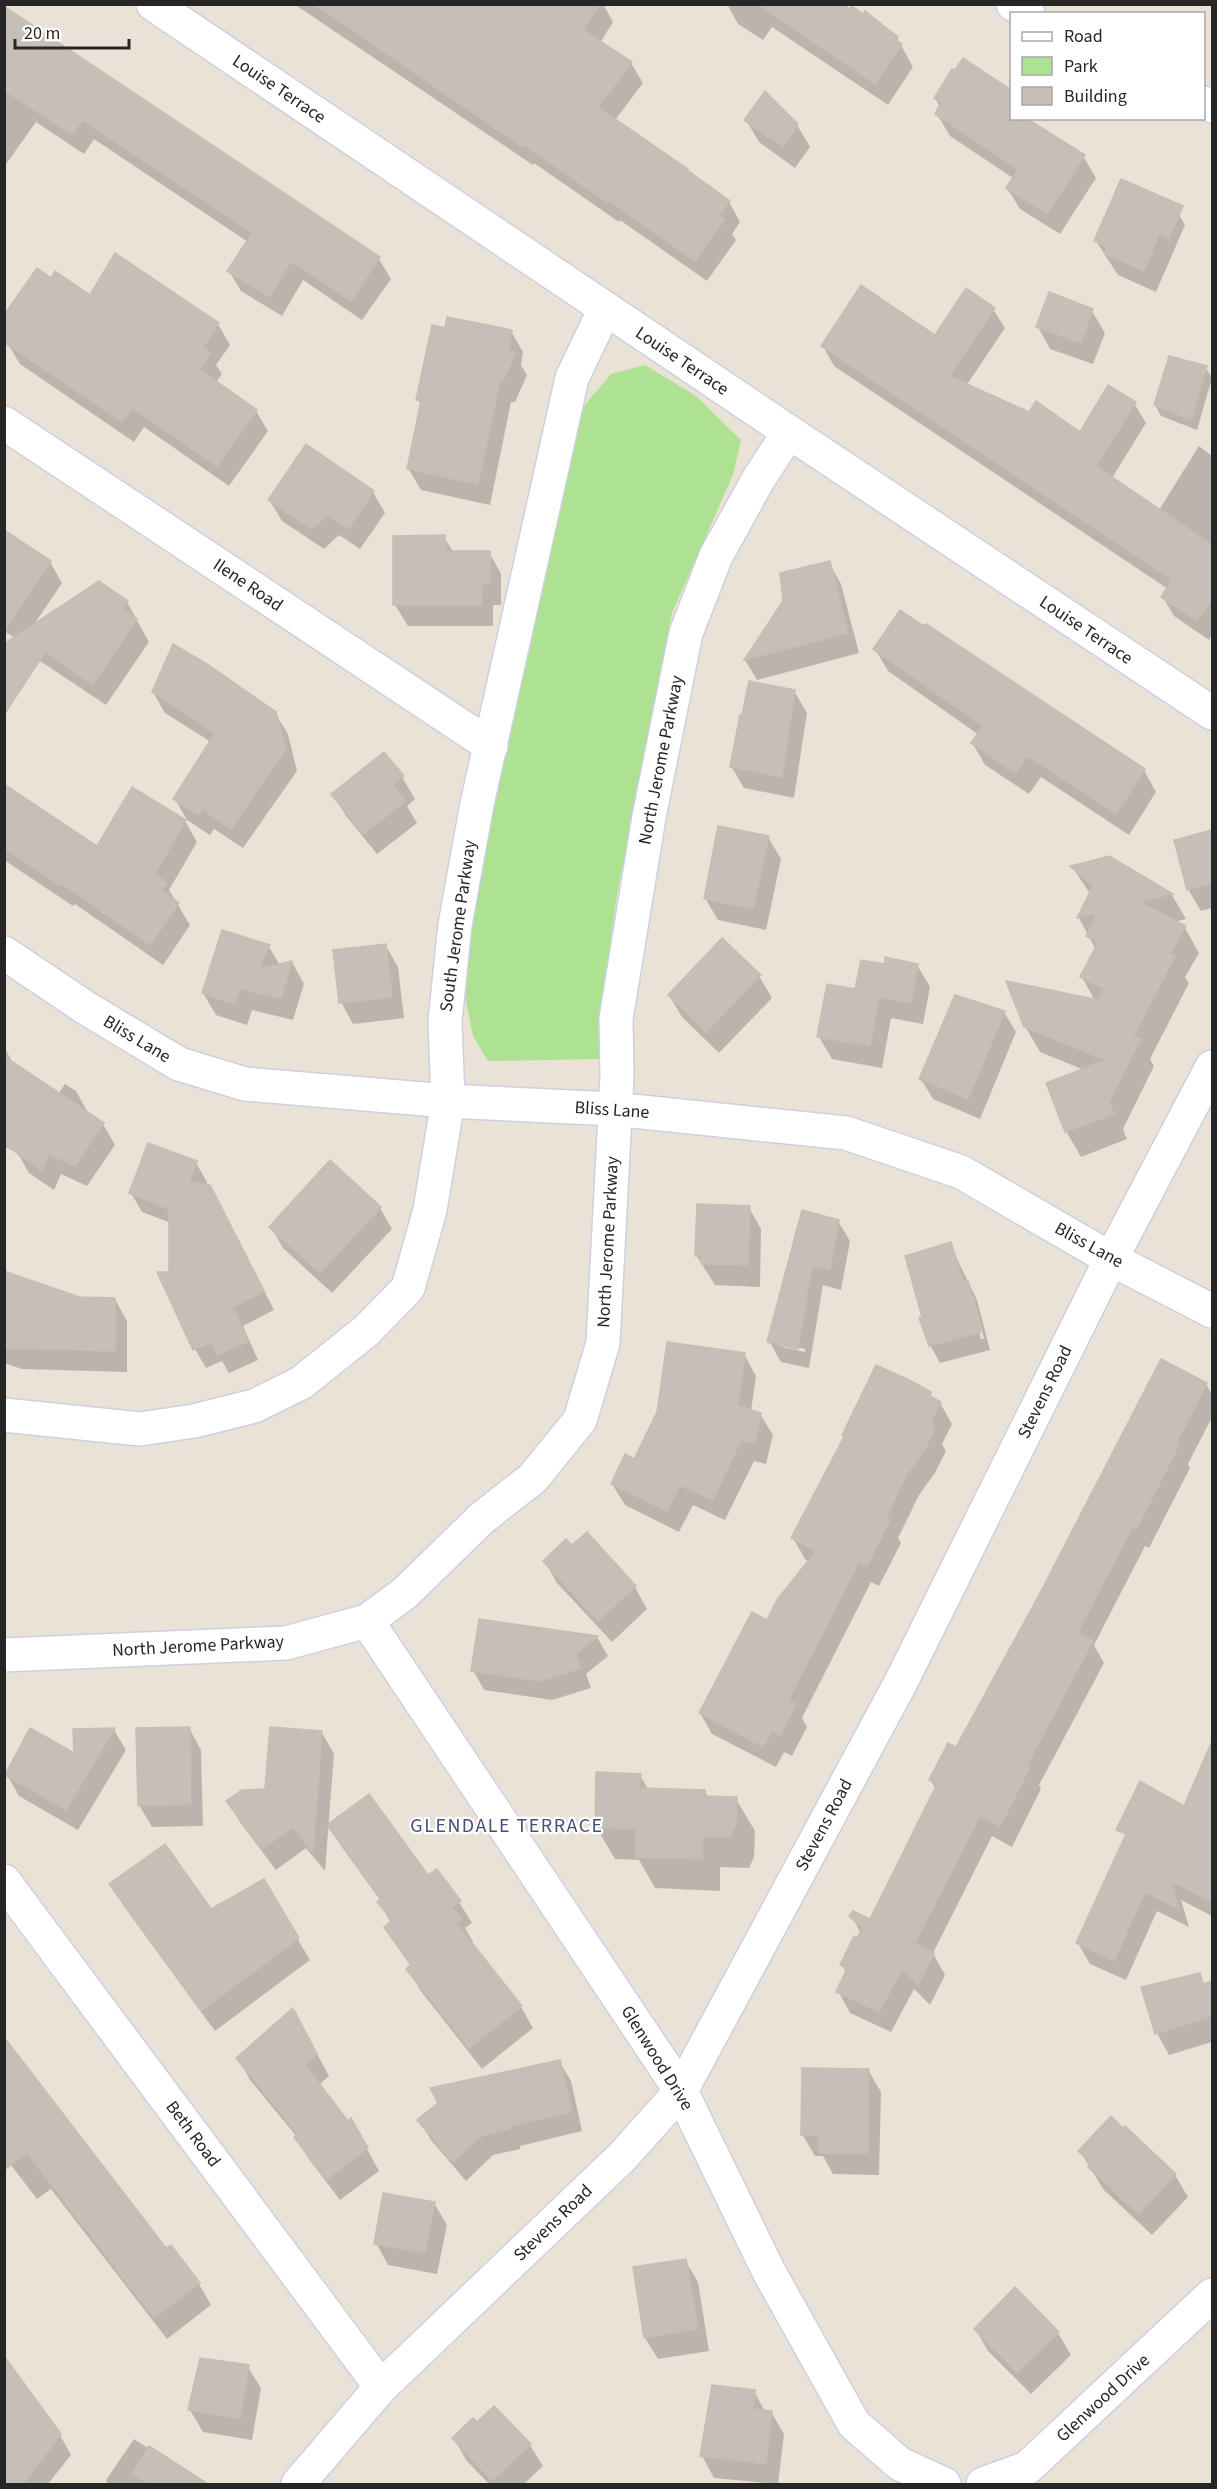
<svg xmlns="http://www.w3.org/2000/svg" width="1217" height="2489" font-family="'Source Sans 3',sans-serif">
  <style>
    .green { fill: #ace292 }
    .shadow { fill: #0003; fill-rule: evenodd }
    .building { fill: #c5bfb7; stroke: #c5beb1; stroke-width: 1.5 }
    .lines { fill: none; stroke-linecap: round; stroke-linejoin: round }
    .minor-casing { stroke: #ccd0e0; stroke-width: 36 }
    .minor { stroke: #fff; stroke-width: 33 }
    .labels { text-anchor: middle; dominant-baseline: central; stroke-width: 4.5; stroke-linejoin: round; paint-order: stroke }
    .street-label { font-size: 18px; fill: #262626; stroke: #fff }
    .neighbourhood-label { font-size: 20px; letter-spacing: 1.5px; fill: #474f77; stroke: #fff }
  </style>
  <rect width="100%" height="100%" fill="#eae2d7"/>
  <path class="green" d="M645,365l51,31 45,44 -8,35 -61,138 -55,282 -17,122 -1,42 -111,2 -15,-25 -12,-60 47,-249 76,-321 27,-32z"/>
  <path class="shadow" d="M294,4h309l10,18 -13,21 31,20 12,20 -28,37 114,82 11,20 -8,12 4,6 -29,41 -87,-61 -1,2 -85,-59 -1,2z
    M727,4h113l57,34 16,29 -25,38 -116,-78 -9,13 -25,-16z
    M4,7l375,252 12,20 -29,41 -59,-40 -21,36 -41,-25 -12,-20 19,-29 -154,-103 -10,15 -48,-32 -32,45z
    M963,60l49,31v27l71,38 13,22 -36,56 -40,-25 -13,-21 6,-10 -63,-42 -13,-22 3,-7 -5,-9z
    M765,93l32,32 13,22 -15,21 -36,-26 -13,-22z
    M1172,203l13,22 -29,67 -38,-17 -22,-34z
    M115,255l103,69 12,21 -14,20 6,9 -6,8 40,29 12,20 -39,55 -85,-59 -10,15 -114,-78 -12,-20 43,-64 39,17z
    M993,309l12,19 -39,58 114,48 54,-31 12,20 -34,55 47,32 40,-64 13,10v179l-3,5 -35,-24 -11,-19 5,-8 -334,-223 -11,-20 112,-9z
    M1092,311l13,22 -12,31 -43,-15 -12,-22z
    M446,330l65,1 12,21 -2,13 6,10 -12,27h-4l-21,103 -69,-15 -13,-22 14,-62 -4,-6z
    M1206,368l6,10 -15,52 -36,-14 -6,-11z
    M373,492l12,21 -25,36 -21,-14 -15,14 -42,-28 -12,-20z
    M4,532l46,30 12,21 -29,43 94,-24 22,40 -43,63 -66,-44 -14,-24 -3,6 -19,-12z
    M444,537l10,16 35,-1 12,22v31h-8v21h-85l-13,-21z
    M829,563l12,21 18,69 -102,27 -12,-20 39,-58z
    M875,649l269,121 12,22 -27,43 -88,-58 -12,17 -44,-29 -12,-21 6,-9 -91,-64z
    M794,691l13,22 -13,85 -50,-10 -13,-22 12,-49z
    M153,692l122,21 13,21 9,37 -54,77 -29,-19 -4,6 -23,-15 -12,-21 36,-57 -46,-29z
    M402,777l13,22 -8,7 10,17 -40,31 -31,-38 -13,-22z
    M4,787l94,61 35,-59 52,32 12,21 -28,48 21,35 -27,40 -88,-61 -2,2 -69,-46z
    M1212,831v77l-11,3 -13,-22 -12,-48z
    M768,837l13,22 -15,71 -48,-10 -13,-22z
    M1109,858l63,37 14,24 -12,3 11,6 14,25 -14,24 4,6 -39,76 4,7 -31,63 4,10 -46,18 -15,-26 18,-61 -44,-18 -15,-26 70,-25 -13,-24 14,-27 -17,-32 12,-23 -19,-28z
    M386,946l12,21 6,51 -51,6 -12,-22z
    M269,947l11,18 12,-3 12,22 -11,36 -41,-10 -5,15 -31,-10 -13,-22z
    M886,965h31l13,22 -7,37 -32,-6 -9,50 -50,-9 -13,-22 37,-46z
    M759,976l13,22 -53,55 -37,-36 -13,-22z
    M1004,1012l12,20 -36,87 -47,-20 -12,-20z
    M4,1047l10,18 44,29 7,-10 11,7 12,22 15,11 12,21 -28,41 -26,-12 -7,16 -25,-17 -12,-21 -13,-5z
    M331,1162l49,46 12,21 -60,64 -49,-45 -12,-21z
    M196,1163l11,19 -1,4 14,20 54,104 -31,16 15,34 -29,13 -7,-12 -16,7 -11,-19 -24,-76v-50l-29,-11 -11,-19z
    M749,1208l12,21 -1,58 -45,-2 -19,-30z
    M803,1211l35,10 12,20 -9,49 -18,-5 -14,83 -28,-6 -12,-21zM783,1344l22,5v3l-22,-5z
    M950,1244l27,56 13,50 -50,13 -10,-18 -6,-26zM969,1293l4,4 11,42h-3z
    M4,1273l75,26h36l12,22v51l-105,-3 -18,-6z
    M744,1354l12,22 -5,35 9,3 13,21 -7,29 -12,-3 -29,59 -32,-15 -14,27 -54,-27 -13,-21z
    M1206,1384l6,11v22l-24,47 2,4 -41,80 -4,-2 -51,99 10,18 -65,122 2,4 -29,58 -20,-11 -59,117 12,22 -15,30 -16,-16 -23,43 -41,-19 -12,-22 8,-19 -4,-7 19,-32 -10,-17 19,5 66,-131 -5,-10 26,-31z
    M930,1394l3,5 7,4 12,21 -10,20 4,7 -11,22 -16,22 -21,43 3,5 -22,43 -8,-4 -69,136 5,9 -15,29 -8,-4 -8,15 -64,-33 -12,-21 109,-151 -4,-3 -12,-21z
    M545,1561l90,26 12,22 -35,33 -55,-59z
    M480,1620l117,17 11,19 -22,18 5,14 -39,12 -68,-10 -11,-20z
    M189,1728l12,22 2,76 -51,1 -13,-22z
    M75,1730h39l12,20 -48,80 -59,-34 -12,-21 69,-19z
    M322,1733l12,21 -9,117 -19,-23 -30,22 -36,-48 -12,-21 38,-11z
    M1212,1750v166l-31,-16 8,27 -32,-16 -31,69 -36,-16 -12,-21 107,-135z
    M640,1775l8,14 57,2 3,6 28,2 19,32 -1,26 -5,11 -29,-1v24l-65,-3 -16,-28 -24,-1 -19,-32z
    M329,1825l99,52 31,25 13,21 -7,5 8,14 -2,2 50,63 12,21 -51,41 -62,-79 -12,-21 3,-2 -25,-40 5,-4 -12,-21 2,-1 -40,-55z
    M263,1881l47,79 -95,71 -92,-126 -12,-21 99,27z
    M1199,1974l6,11 7,-2v59l-43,13 -12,-22z
    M305,2031l24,45 -10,9 44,57 16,29 -39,29 -31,-41 -12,-22 -47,-57 -12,-22z
    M4,2040l162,211 33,33 12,21 -44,34 -116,-150 -14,10 -33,-43z
    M559,2061l12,20 11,50 -62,15v3l-27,6 -27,26 -35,-41 -12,-20z
    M868,2070l13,22 -2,83 -46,-1 -10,-18h-8l-13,-22z
    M1080,2151l95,24 13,22 -36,38 -49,-46z
    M434,2203l13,22 -10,49 -49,-9 -12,-22z
    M685,2260l13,22 11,69 -51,8 -13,-21z
    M1015,2289l43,44 13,22 -40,39 -43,-43 -12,-21z
    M248,2367l13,21 -9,52 -49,-8 -13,-22z
    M754,2391l11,21h6l13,22 -6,50 -64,-6 -12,-22z
    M477,2424l53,21 13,21 -19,18h-35l-23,-24 -12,-22z
    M60,2435l11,20 -23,29h-39l-5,-6z
    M134,2439l62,40 3,5h-91l-2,-4z"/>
  <path class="building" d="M314,4h286l-17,26 49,32 -34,45 90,62 -1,1 43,31 -11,14 6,4 -30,42 -87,-61 -1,2 -85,-58 -1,2z
    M757,4h85l8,5 2,-3 11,8 2,-3 33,26 -2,3 6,4 -27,40z
    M4,6l376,251 -29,44 -60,-40 -21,36 -43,-26 25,-38 -170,-113 -10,15 -68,-45z
    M963,58l48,32v28h15l59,37 -38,59 -41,-26 12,-19 -83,-55 6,-12 -7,-4 18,-29 3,1z
    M765,91l33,33 -15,23 -39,-27z
    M1121,179l62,27 -14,33 -10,-5 -15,37 -40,-18 3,-6 -13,-6z
    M115,253l104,70 -16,24 8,6 -12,16 58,41 -40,56 -85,-58 -10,14 -118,-80v-27l33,-47 14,10 4,-7 35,24z
    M861,285l74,50 31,-47 29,20 -46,68 80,36 7,-11 44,31 28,-47 28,17 -40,64 116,79v55l-15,21 -36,-24 11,-17 -351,-234z
    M1049,292l44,17 -12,34 -45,-16z
    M447,317l65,13 -4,21 8,1 -13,29h-3l-22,103 -71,-15 14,-68 -5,-1 16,-75 13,3z
    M1169,356l38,10 -16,54 -37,-15z
    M306,444l68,47 -26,38 -21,-14 -15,14 -44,-29z
    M4,530l47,31 -47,70z
    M445,535l1,16h44v33h-9l1,21h-89v-69z
    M830,561l18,72 -104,27 39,-59 -3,-28z
    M99,581l29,20 -6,8 15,10 -44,66 -48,-33 -41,63v-71z
    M900,610l24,16 2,-2 219,145 -29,45 -88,-58 -12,17 -45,-30 12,-17 -110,-77z
    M173,644l34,20 69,48 10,37 -55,80 -29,-20 -4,6 -25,-16 42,-66 -63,-41z
    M749,681l46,9 -13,87 -52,-10 10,-52h2z
    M384,752l20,24 -11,9 13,16 -43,33 -32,-40z
    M4,784l93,62 35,-59 54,33 -31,54 12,9 -6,7 18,13 -29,42 -88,-61 -1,2 -57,-38z
    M718,826l51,10 -16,73 -49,-10z
    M1212,830v53l-25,7 -13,-50z
    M1109,856l64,38 -34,8 47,24 -16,28 5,2 -41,80 7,3 -32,63 5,12 -49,18 -19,-49 60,-23 -82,-33 -18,-46 93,19 4,-12 -23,-11 18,-35 -12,-6 11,-23 -20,5 16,-32 -23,-20z
    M222,930l48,15 -11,24 33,-8 -11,37 -41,-9 -6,15 -32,-11z
    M722,938l39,37 -55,57 -38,-37z
    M386,944l6,53 -53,6 -6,-53z
    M885,957l33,7 -7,39 -32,-6 -9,49 -53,-9 10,-53 28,5 6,-29 24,4z
    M955,995l50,16 -37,88 -49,-20z
    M4,1056l100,67 -29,43 -26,-12 -7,16 -38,-26z
    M148,1143l49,18 -8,21 21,3 54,106 -31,16 15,34 -31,14 -6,-13 -18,8 -36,-78h12v-63l-40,-16z
    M330,1160l51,47 -61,66 -51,-46z
    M697,1204l53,2 -2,59 -47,-1v-8h-6z
    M802,1210l37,10 -9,50 -18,-4 -14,83 -31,-7z
    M951,1242l12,40 5,-1 13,51 -52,14 -10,-28 3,-1 -17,-61z
    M4,1271l75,26 36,1v53l-111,-3z
    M667,1342l78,11 -7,53 23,7 -6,30 -14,-3 -28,60 -33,-15 -13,26 -56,-27 14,-30 9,5 23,-47z
    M1161,1359l46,24 -31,61 3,1 -42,83 -4,-2 -55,106 15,9 -66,124 3,2 -21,42 -9,17 -20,-10 -65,127 19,10 -16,32 -16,-16 -23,43 -43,-20 11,-24 -7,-3 14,-29 3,2 5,-10 -13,-12 4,-5 17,8 67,-135 -8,-4 19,-37 8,4 83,-152z
    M876,1365l33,15 22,12 -1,4 11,6 -10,20 4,7 -11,22 -17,23 -21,44 4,2 -23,46 -8,-4 -71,139 8,3 -16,32 -8,-5 -9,16 -64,-34 53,-101 15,8 10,-20 39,-49 -25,-13 53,-101 -2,-2z
    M587,1532l49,54 -38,35 -55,-60 23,-22 6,6z
    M479,1619l119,17 -22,18 5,14 -41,13 -69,-10z
    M190,1727l1,77 -53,2 -2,-78z
    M270,1727l52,4 -9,122 -20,-26 -31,22 -36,-48 16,-11 23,-1z
    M30,1728l44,25 -1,-24 42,-1 -49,82 -61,-35z
    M1212,1741v161l-41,-21 8,28 -34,-17 -31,69 -38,-18 50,-109 -10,-4 24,-49 44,25z
    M596,1772l45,2 -2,14 66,2v6l32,1 -1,27 -6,13 -28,-1v23l-67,-2 1,-28 -41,-2z
    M369,1794l59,81 9,-6 24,32 -9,6 10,13 -5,4 65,82 -53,42 -63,-79 5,-4 -27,-38 8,-7 -15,-18 4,-3 -54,-74z
    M165,1844l46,65 53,-30 35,59 -98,73 -92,-127z
    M1200,1973l3,11 9,-3v35l-57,18 -14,-47z
    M293,2008l24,46 -12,11 43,56 3,-3 17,30 -42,32 -32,-43 4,-3 -62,-76z
    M4,2037l162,211 5,-3 29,38 -46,35 -127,-165 -23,17z
    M560,2060l12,52 -63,14 1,3 -29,7 -28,26 -36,-42 21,-17 -8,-15z
    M802,2068l67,1 -1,84h-49v-18h-18z
    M1111,2116l12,12 2,-2 51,48 -37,40 -51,-47 4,-3 -14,-13z
    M383,2193l52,9 -10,51 -51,-9z
    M686,2259l12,70 -54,9 -11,-71z
    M1015,2287l44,45 -42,41 -43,-44z
    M4,2356l57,78 -38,50h-19z
    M200,2358l49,7 -9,54 -52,-9z
    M712,2385l43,5 -2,19 19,2 -6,53 -66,-8z
    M494,2406l37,38 -39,37 -40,-43 21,-20 4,4z
    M149,2446l59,38h-59l-17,-10z"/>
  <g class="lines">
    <g class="minor-casing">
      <path id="minor" d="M153,4l636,428 423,281
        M1013,4l15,10
        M1204,103l8,3
        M4,423l487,323
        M4,953l82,55 93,56 66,20 203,17 165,8 233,24 115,39 150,87 101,52
        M4,1415l136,14 54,-8 60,-15 47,-23 65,-52 42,-43 22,-78 18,-109 -3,-80 10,-96 22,-121 95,-426 33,-69
        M367,1621l314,470 88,181 85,152 46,40 44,20
        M4,1655l282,-12 81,-22 38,-28 77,-75 51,-40 47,-58 23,-77 14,-266 -1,-58 33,-202 37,-184 30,-77 42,-76 31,-48
        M4,1881l377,506
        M298,2484l83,-97 242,-231 58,-65 220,-409 210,-423 101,-192
        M983,2484l44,-16 185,-173"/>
    </g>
    <use href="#minor" class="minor"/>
  </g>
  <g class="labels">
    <g class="street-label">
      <text transform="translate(279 89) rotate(34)">Louise Terrace</text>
      <text transform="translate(682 361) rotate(34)">Louise Terrace</text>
      <text transform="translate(248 585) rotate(34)">Ilene Road</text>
      <text transform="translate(1086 630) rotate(34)">Louise Terrace</text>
      <text transform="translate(661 760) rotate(-79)">North Jerome Parkway</text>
      <text transform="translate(458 926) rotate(-82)">South Jerome Parkway</text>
      <text transform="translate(137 1039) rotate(31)">Bliss Lane</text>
      <text transform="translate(612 1110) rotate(4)">Bliss Lane</text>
      <text transform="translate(608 1242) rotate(-87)">North Jerome Parkway</text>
      <text transform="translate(1089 1245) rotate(29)">Bliss Lane</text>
      <text transform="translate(1045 1392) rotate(-64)">Stevens Road</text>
      <text transform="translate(198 1646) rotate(-3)">North Jerome Parkway</text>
      <text transform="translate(824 1825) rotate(-62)">Stevens Road</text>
      <text transform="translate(657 2058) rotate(58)">Glenwood Drive</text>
      <text transform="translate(193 2134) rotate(53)">Beth Road</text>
      <text transform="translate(553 2223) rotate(-44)">Stevens Road</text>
      <text transform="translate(1103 2398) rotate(-43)">Glenwood Drive</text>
    </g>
    <g class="neighbourhood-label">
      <text x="507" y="1826">GLENDALE TERRACE</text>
    </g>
  </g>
  <rect width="1217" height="2489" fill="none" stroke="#262626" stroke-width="12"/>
  <rect x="1010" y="12" width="195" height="108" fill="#ffffff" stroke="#a8a8a8" stroke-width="1.5"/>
  <rect x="1022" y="32" width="30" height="9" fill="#ffffff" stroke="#a8a8a8" stroke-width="1.5"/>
  <text x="1064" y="42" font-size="18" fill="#262626">Road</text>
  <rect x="1022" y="57" width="30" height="18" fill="#ace292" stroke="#a8a8a8" stroke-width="1.5"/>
  <text x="1064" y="72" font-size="18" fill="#262626">Park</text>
  <rect x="1022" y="87" width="30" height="18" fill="#c5bfb7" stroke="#a8a8a8" stroke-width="1.5"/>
  <text x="1064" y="102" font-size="18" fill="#262626">Building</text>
  <path d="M15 39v9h114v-9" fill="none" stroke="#262626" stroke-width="3"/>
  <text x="24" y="39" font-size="18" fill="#262626" stroke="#ffffff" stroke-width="4.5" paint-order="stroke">20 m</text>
</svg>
